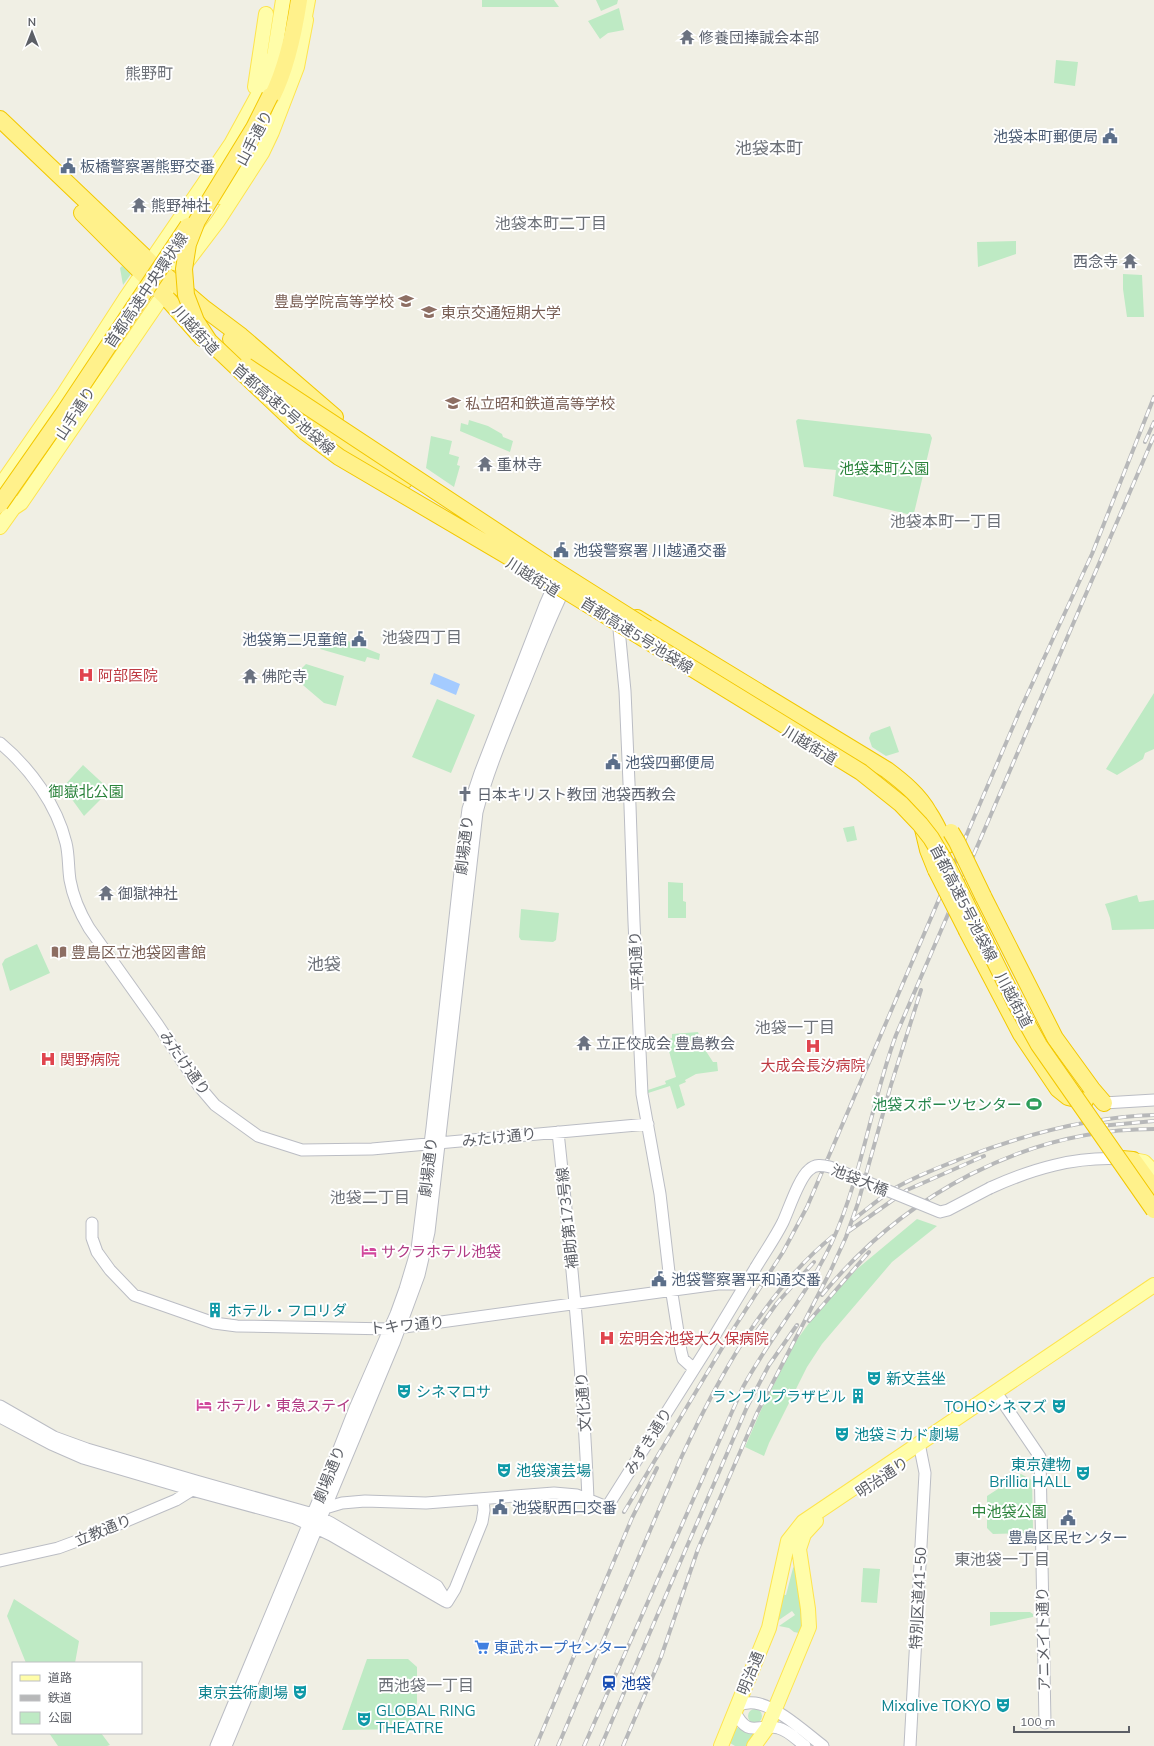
<svg xmlns="http://www.w3.org/2000/svg" width="1154" height="1746" font-family="Mulish,'Noto Sans JP',sans-serif">
  <style>
    .green { fill: #beeac4 }
    .water { fill: #a4cbff }
    .lines { fill: none; stroke-linecap: round; stroke-linejoin: round }
    .minor-casing { stroke: #bbbdc4; stroke-width: 13 }
    .major-casing { stroke: #fee44e; stroke-width: 16 }
    .highway-casing { stroke: #f3c800; stroke-width: 18 }
    .minor { stroke: #fff; stroke-width: 11 }
    .major { stroke: #fffda9; stroke-width: 14 }
    .highway { stroke: #fff18b; stroke-width: 16 }
    .rail-casing { stroke: #b7b8b9; stroke-width: 4 }
    .rail { stroke: #fff; stroke-width: 2.5; stroke-dasharray: 8; stroke-linecap: butt }
    .minor-bridge-casing { stroke: #bbbdc4; stroke-width: 13; stroke-linecap: butt }
    .highway-bridge-casing { stroke: #f3c800; stroke-width: 18; stroke-linecap: butt }
    .minor-bridge { stroke: #fff; stroke-width: 11 }
    .highway-bridge { stroke: #fff18b; stroke-width: 16 }
    .labels { text-anchor: middle; dominant-baseline: central; stroke-width: 4; stroke-linejoin: round; paint-order: stroke }
    .worship-label { font-size: 15px; fill: #5b616d; stroke: #fff; text-anchor: start }
    .service-label { font-size: 15px; fill: #4e5e75; stroke: #fff; text-anchor: start }
    .street-label { font-size: 15px; fill: #5c5f66; stroke: #fff }
    .education-label { font-size: 15px; fill: #785e54; stroke: #fff; text-anchor: start }
    .park-label { font-size: 15px; fill: #2c843c; stroke: #fff }
    .health-label { font-size: 15px; fill: #be3a42; stroke: #fff; text-anchor: start }
    .leisure-label { font-size: 15px; fill: #27864d; stroke: #fff; text-anchor: end }
    .hotel-label { font-size: 15px; fill: #b23c85; stroke: #fff; text-anchor: start }
    .culture-label { font-size: 15px; fill: #0d838f; stroke: #fff; text-anchor: start }
    .shop-label { font-size: 15px; fill: #366cbe; stroke: #fff; text-anchor: start }
    .transit-label { font-size: 15px; fill: #164399; stroke: #fff; text-anchor: start }
    .neighbourhood-label { font-size: 16px; fill: #6d7178; stroke: #fff }
    .quarter-label { font-size: 17px; fill: #6d7178; stroke: #fff }
  </style>
  <rect width="100%" height="100%" fill="#f0efe4"/>
  <path class="green" d="M482,0h72l5,7h-77z
    M596,0h22l-1,4 -16,7z
    M619,8l5,22 -16,3 -8,6 -12,-18z
    M1056,60l22,2 -3,24 -21,-3z
    M1016,241v13l-38,13 -1,-25z
    M122,266l7,5 2,3 -8,11 -3,-17z
    M1123,274l19,1 2,42h-17l-4,-28z
    M798,419l132,15 2,4 -18,75 -3,2 -78,-19 3,-26 -32,-3 -8,-46z
    M469,420l19,6 14,8 1,3 10,4 -3,11 -50,-21 1,-8 7,2z
    M431,436l21,5 -3,13 10,3 -2,8 3,1 -6,21 -28,-19z
    M333,635l47,19 -1,6 -12,-3 -2,5 -45,-13z
    M306,664l38,12 -8,30 -12,-3 -27,-23 -1,-6z
    M1154,693v56l-9,4 -2,6 -26,16 -11,-6z
    M437,699l38,16 -24,58 -39,-16z
    M890,726l9,26 -13,4 -14,-9 -3,-9 2,-5z
    M83,765l27,25 -26,26 -21,-29z
    M854,826l3,14 -10,2 -4,-14z
    M668,882l15,1v18l3,1v16h-18z
    M1137,895l2,7 15,-2v29l-42,1 -2,-12 -5,-14z
    M521,909l38,4 -3,27 -3,2 -32,-2 -2,-3z
    M37,944l13,29 -40,18 -8,-27 3,-5z
    M698,1032l4,13 11,17h4l1,9 -22,3 -11,6 1,2 -7,3 6,20 -8,4 -7,-23 -25,8v-3l21,-7 -1,-3 11,-4 -10,-37 6,-2v-4z
    M917,1219l20,7 -45,36 -70,82 -15,23 -38,76 -5,13 -19,-9 16,-37 35,-69 21,-29 40,-43z
    M1021,1474l11,6 1,48 -6,5 -34,1 -6,-6v-32z
    M795,1566l8,58 -4,9 -5,-1 -5,-4 -10,-2 16,-11 -3,-4 -16,11 4,-28 6,1 7,-27z
    M863,1568l17,1 -3,34 -16,-1z
    M14,1599l65,42 -4,22h-49l-19,-47z
    M990,1612h40l3,2v3l-43,9z
    M367,1659h41l9,8v36l-9,26 -66,1z
    M748 1716a7 7 0 1 1 14 0a7 7 0 1 1-14 0Z
    M736,1727l12,6 6,1 -7,12h-12l-5,-3z
    M49,1733h52l9,12 -3,1h-49z"/>
  <path class="water" d="M434,673l26,11 -4,11 -26,-11z"/>
  <g class="lines">
    <g class="minor-casing">
      <path id="minor" d="M619,629l6,62 5,115 4,116 8,172 18,100 10,87 11,70 2,8 11,10
        M0,743c30,25 57,62 66,100 3,12 2,24 4,37 3,17 10,33 19,48l69,97 40,60 17,20 43,31 44,14 70,-1 276,-25
        M1104,1103l50,-3
        M558,1132c13,122 25,244 30,367
        M990,1188c42,-19 85,-32 132,-29
        M92,1223v15l5,14 13,18 24,25 80,28 23,3 153,3 328,-45h27
        M1000,1398l40,59 5,266
        M0,1406l54,31 33,12 109,32 117,33 18,9 106,63 10,16
        M0,1417l51,27 32,14 109,32 103,28 36,17 114,66
        M322,1509l20,-6 23,-2 61,2 128,-10 23,2 30,12 99,-157 50,-83
        M0,1561l58,-13 35,-13 83,-35 16,-10 2,-3
        M447,1602l8,-13 27,-67 2,-12 -1,-11
        M737,1706c6,-3 11,-4 18,-3 22,3 51,30 68,43
        M735,1712c14,27 22,11 43,16 10,2 19,12 27,18
        M216,1746l110,-264 29,-74 41,-94 9,-25 12,-40 15,-121 29,-265 7,-54 12,-36 65,-168 12,-27
        M226,1746l168,-403 25,-68 10,-43 48,-420c11,-42 28,-81 44,-121 15,-36 28,-72 46,-107
        M910,1746l15,-273 -6,-30"/>
    </g>
    <g class="major-casing">
      <path id="major" d="M303,27l5,-27
        M273,63l10,-63
        M255,87l11,-73
        M220,197l12,-18 12,-20
        M174,263l14,-21
        M183,267l35,-46 44,-68 10,-21 25,-65 9,-47
        M0,486l63,-91 62,-96 106,-155 29,-53 15,-38
        M12,509l9,-6 149,-218
        M0,527l17,-24
        M1133,1160l11,2 10,10
        M721,1746l48,-118 19,-87 15,-19 351,-237
        M754,1746l13,-18 42,-101 -1,-18 -9,-60 5,-15 12,-13"/>
    </g>
    <g class="highway-casing">
      <path id="highway" d="M272,97c15,-30 22,-64 27,-97
        M0,119l150,143 55,47 36,27 94,81
        M82,213l82,82 38,43
        M231,339l34,35
        M306,411l24,22 75,47
        M637,618l250,152c16,12 32,25 42,43 7,10 12,22 17,33
        M923,829l5,21 8,20
        M983,896l72,142 37,51 12,14
        M967,931l54,103 37,55 10,8 17,4
        M1122,1159l11,1 21,29"/>
    </g>
    <use href="#minor" class="minor"/>
    <use href="#major" class="major"/>
    <use href="#highway" class="highway"/>
    <g class="rail-casing">
      <path id="rail" d="M1145,442l9,-20
        M1100,1126l54,-5
        M853,1220c14,-11 28,-23 44,-33 21,-12 43,-20 66,-29 60,-23 126,-41 191,-43
        M849,1231l58,-41 77,-34
        M822,1295c81,-99 202,-166 332,-166
        M809,1321l60,-69
        M757,1331l20,-28 37,-41
        M624,1512l110,-184 49,-76 24,-45 214,-499 71,-154 62,-157
        M536,1746l96,-228 25,-50
        M558,1746l123,-288c36,-78 84,-167 152,-222
        M584,1746l159,-359c27,-50 65,-93 89,-145 30,-66 39,-139 64,-207l258,-599
        M601,1746l146,-339 22,-42 28,-40
        M623,1746l38,-89 37,-108 59,-136 73,-141 16,-35 12,-34 33,-118 30,-95"/>
    </g>
    <use href="#rail" class="rail"/>
    <g class="minor-bridge-casing">
      <path id="minor-bridge" d="M756,1267c9,-15 19,-29 27,-45 6,-13 16,-44 26,-52 6,-6 13,-5 21,-3l110,45 8,-2 42,-22"/>
    </g>
    <g class="highway-bridge-casing">
      <path id="highway-bridge" d="M270,96l-16,32 -57,93 -9,23 -4,25 2,26 10,26 13,20 95,90 35,26 206,121 316,194 40,32 19,20 11,14 16,27 69,139 23,41 115,165
        M246,366l309,204 92,58
        M0,504l65,-93 123,-185
        M951,832l6,10 26,54
        M936,870l31,61"/>
    </g>
    <use href="#minor-bridge" class="minor-bridge"/>
    <use href="#highway-bridge" class="highway-bridge"/>
  </g>
  <defs>
    <g id="temple-bare" transform="scale(1.2)"><path d="M0-6L5-2H3V0L6.5 2.5H4V6H1.5V3h-3V6H-4V2.5H-6.5L-3 0V-2H-5Z" fill="#6b7280" stroke="#fff" stroke-width="2.5" paint-order="stroke"/></g>
    <g id="civic-bare" transform="scale(1.2)"><path d="M-.6-6.5H3V-4.5H.6V-3L4-1V1h2V6H-6V1h2V-1L-.6-3ZM-1.2 2.5V6h2.4V2.5Z" fill="#5c6f8a" stroke="#fff" stroke-width="2.5" paint-order="stroke"/></g>
    <g id="school-bare" transform="scale(1.2)"><path d="M0-5L7-2L0 1L-7-2ZM-4 1L0 2.5L4 1V4Q0 6-4 4Z" fill="#8d6e63" stroke="#fff" stroke-width="2.5" paint-order="stroke"/></g>
    <g id="university-bare" transform="scale(1.2)"><path d="M0-5L7-2L0 1L-7-2ZM-4 1L0 2.5L4 1V4Q0 6-4 4Z" fill="#8d6e63" stroke="#fff" stroke-width="2.5" paint-order="stroke"/></g>
    <g id="hospital-bare" transform="scale(1.2)"><path d="M-5-5h3v3.5h4V-5h3V5h-3V1.5h-4V5h-3Z" fill="#e0444e" stroke="#fff" stroke-width="2.5" paint-order="stroke"/></g>
    <g id="church-bare" transform="scale(1.2)"><path d="M-1.2-6h2.4v3.5h3.3v2.4h-3.3V6h-2.4V-.1h-3.3v-2.4h3.3Z" fill="#6b7280" stroke="#fff" stroke-width="2.5" paint-order="stroke"/></g>
    <g id="library-bare" transform="scale(1.2)"><path d="M-6-4Q-3-5.5-.7-3.5V5Q-3 3-6 4ZM6-4Q3-5.5 .7-3.5V5Q3 3 6 4Z" fill="#8d6e63" stroke="#fff" stroke-width="2.5" paint-order="stroke"/></g>
    <g id="stadium-bare" transform="scale(1.2)"><path d="M0-5a6.5 5 0 1 0 0 10a6.5 5 0 1 0 0-10ZM-3.5-1.8h7v3.6h-7Z" fill="#2e9e5b" stroke="#fff" stroke-width="2.5" paint-order="stroke"/></g>
    <g id="hotel-bare" transform="scale(1.2)"><path d="M-6-4.5h1.5V1H6V5H4.5V3h-9V5H-6ZM-4 0a1.8 1.8 0 1 1 3.6 0ZM.5 0V-2.5h3Q6-2.5 6 0Z" fill="#d1479c" stroke="#fff" stroke-width="2.5" paint-order="stroke"/></g>
    <g id="building-bare" transform="scale(1.2)"><path d="M-4-6H4V6H1V3H-1V6H-4ZM-2.5-4.3h1.7v1.8h-1.7ZM.8-4.3h1.7v1.8H.8ZM-2.5-1h1.7V.8h-1.7ZM.8-1h1.7V.8H.8Z" fill="#0f9aa8" stroke="#fff" stroke-width="2.5" paint-order="stroke"/></g>
    <g id="theatre-bare" transform="scale(1.2)"><path d="M-5-5.5Q0-4 5-5.5V0Q5 5 0 6Q-5 5-5 0ZM-3.3-2.5H-1v1.5H-3.3ZM1-2.5H3.3v1.5H1ZM-2.8 1Q0 5.5 2.8 1Z" fill="#0f9aa8" stroke="#fff" stroke-width="2.5" paint-order="stroke"/></g>
    <g id="supermarket-bare" transform="scale(1.2)"><path d="M-6-5.5h2.5l.6 2H6L4.5 2H-2.5L-4.4-4H-6ZM-1.5 3.2a1.3 1.3 0 1 0 .1 0ZM3 3.2a1.3 1.3 0 1 0 .1 0Z" fill="#3f7fe0" stroke="#fff" stroke-width="2.5" paint-order="stroke"/></g>
    <g id="station-bare" transform="scale(1.2)"><path d="M-3-6H3Q5-6 5-4V2Q5 4 3 4L4.5 6H3L1.5 4h-3L-3 6H-4.5L-3 4Q-5 4-5 2V-4Q-5-6-3-6ZM-3.5-4v3h7v-3ZM-3.5 1v1.5H-2V1ZM2 1v1.5H3.5V1Z" fill="#1a4fb4" stroke="#fff" stroke-width="2.5" paint-order="stroke"/></g>
  </defs>
  <g fill-rule="evenodd">
    <use href="#temple-bare" x="687" y="37"/>
    <use href="#civic-bare" x="1110" y="136"/>
    <use href="#civic-bare" x="68" y="166"/>
    <use href="#temple-bare" x="139" y="205"/>
    <use href="#temple-bare" x="1130" y="261"/>
    <use href="#school-bare" x="406" y="301"/>
    <use href="#university-bare" x="429" y="312"/>
    <use href="#school-bare" x="453" y="403"/>
    <use href="#temple-bare" x="485" y="464"/>
    <use href="#civic-bare" x="561" y="550"/>
    <use href="#civic-bare" x="359" y="639"/>
    <use href="#hospital-bare" x="86" y="675"/>
    <use href="#temple-bare" x="250" y="676"/>
    <use href="#civic-bare" x="613" y="762"/>
    <use href="#church-bare" x="465" y="794"/>
    <use href="#temple-bare" x="106" y="893"/>
    <use href="#library-bare" x="59" y="952"/>
    <use href="#temple-bare" x="584" y="1043"/>
    <use href="#hospital-bare" x="813" y="1046"/>
    <use href="#hospital-bare" x="48" y="1059"/>
    <use href="#stadium-bare" x="1034" y="1104"/>
    <use href="#hotel-bare" x="369" y="1251"/>
    <use href="#civic-bare" x="659" y="1279"/>
    <use href="#building-bare" x="215" y="1310"/>
    <use href="#hospital-bare" x="607" y="1338"/>
    <use href="#theatre-bare" x="874" y="1378"/>
    <use href="#theatre-bare" x="404" y="1391"/>
    <use href="#building-bare" x="858" y="1396"/>
    <use href="#hotel-bare" x="204" y="1405"/>
    <use href="#theatre-bare" x="1059" y="1406"/>
    <use href="#theatre-bare" x="842" y="1434"/>
    <use href="#theatre-bare" x="504" y="1470"/>
    <use href="#theatre-bare" x="1083" y="1473"/>
    <use href="#civic-bare" x="500" y="1507"/>
    <use href="#civic-bare" x="1068" y="1518"/>
    <use href="#supermarket-bare" x="482" y="1647"/>
    <use href="#station-bare" x="609" y="1683"/>
    <use href="#theatre-bare" x="300" y="1692"/>
    <use href="#theatre-bare" x="1003" y="1705"/>
    <use href="#theatre-bare" x="364" y="1719"/>
  </g>
  <g class="labels">
    <g class="worship-label">
      <text x="699" y="37">修養団捧誠会本部</text>
      <text x="151" y="205">熊野神社</text>
      <text x="1118" y="261" text-anchor="end">西念寺</text>
      <text x="497" y="464">重林寺</text>
      <text x="262" y="676">佛陀寺</text>
      <text x="477" y="794">日本キリスト教団 池袋西教会</text>
      <text x="118" y="893">御獄神社</text>
      <text x="596" y="1043">立正佼成会 豊島教会</text>
    </g>
    <g class="service-label">
      <text x="1098" y="136" text-anchor="end">池袋本町郵便局</text>
      <text x="80" y="166">板橋警察署熊野交番</text>
      <text x="573" y="550">池袋警察署 川越通交番</text>
      <text x="347" y="639" text-anchor="end">池袋第二児童館</text>
      <text x="625" y="762">池袋四郵便局</text>
      <text x="671" y="1279">池袋警察署平和通交番</text>
      <text x="512" y="1507">池袋駅西口交番</text>
      <text x="1068" y="1537" text-anchor="middle">豊島区民センター</text>
    </g>
    <g class="street-label">
      <text transform="translate(254 138) rotate(-62)">山手通り</text>
      <text transform="translate(146 290) rotate(-56)">首都高速中央環状線</text>
      <text transform="translate(196 330) rotate(48)">川越街道</text>
      <text transform="translate(284 409) rotate(41)">首都高速5号池袋線</text>
      <text transform="translate(75 413) rotate(-57)">山手通り</text>
      <text transform="translate(533 577) rotate(32)">川越街道</text>
      <text transform="translate(637 635) rotate(32)">首都高速5号池袋線</text>
      <text transform="translate(810 745) rotate(31)">川越街道</text>
      <text transform="translate(464 845) rotate(-83)">劇場通り</text>
      <text transform="translate(964 903) rotate(63)">首都高速5号池袋線</text>
      <text transform="translate(636 961) rotate(-93)">平和通り</text>
      <text transform="translate(1014 1000) rotate(62)">川越街道</text>
      <text transform="translate(185 1063) rotate(55)">みたけ通り</text>
      <text transform="translate(499 1137) rotate(-6)">みたけ通り</text>
      <text transform="translate(428 1167) rotate(-83)">劇場通り</text>
      <text transform="translate(860 1180) rotate(22)">池袋大橋</text>
      <text transform="translate(567 1218) rotate(-96)">補助第173号線</text>
      <text transform="translate(407 1325) rotate(-5)">トキワ通り</text>
      <text transform="translate(583 1402) rotate(-94)">文化通り</text>
      <text transform="translate(648 1441) rotate(-58)">みずき通り</text>
      <text transform="translate(329 1474) rotate(-68)">劇場通り</text>
      <text transform="translate(882 1477) rotate(-34)">明治通り</text>
      <text transform="translate(103 1530) rotate(-22)">立教通り</text>
      <text transform="translate(918 1598) rotate(-87)">特別区道41-50</text>
      <text transform="translate(1043 1639) rotate(-91)">アニメイト通り</text>
      <text transform="translate(750 1673) rotate(-68)">明治通</text>
    </g>
    <g class="education-label">
      <text x="394" y="301" text-anchor="end">豊島学院高等学校</text>
      <text x="441" y="312">東京交通短期大学</text>
      <text x="465" y="403">私立昭和鉄道高等学校</text>
      <text x="71" y="952">豊島区立池袋図書館</text>
    </g>
    <g class="park-label">
      <text x="884" y="468">池袋本町公園</text>
      <text x="86" y="791">御嶽北公園</text>
      <text x="1009" y="1511">中池袋公園</text>
    </g>
    <g class="health-label">
      <text x="98" y="675">阿部医院</text>
      <text x="60" y="1059">関野病院</text>
      <text x="813" y="1065" text-anchor="middle">大成会長汐病院</text>
      <text x="619" y="1338">宏明会池袋大久保病院</text>
    </g>
    <g class="leisure-label">
      <text x="1022" y="1104">池袋スポーツセンター</text>
    </g>
    <g class="hotel-label">
      <text x="381" y="1251">サクラホテル池袋</text>
      <text x="216" y="1405">ホテル・東急ステイ</text>
    </g>
    <g class="culture-label">
      <text x="227" y="1310">ホテル・フロリダ</text>
      <text x="886" y="1378">新文芸坐</text>
      <text x="416" y="1391">シネマロサ</text>
      <text x="846" y="1396" text-anchor="end">ランブルプラザビル</text>
      <text x="1047" y="1406" text-anchor="end">TOHOシネマズ</text>
      <text x="854" y="1434">池袋ミカド劇場</text>
      <text x="1071" y="1464" text-anchor="end">東京建物<tspan x="1071" dy="17">Brillia HALL</tspan></text>
      <text x="516" y="1470">池袋演芸場</text>
      <text x="288" y="1692" text-anchor="end">東京芸術劇場</text>
      <text x="991" y="1705" text-anchor="end">Mixalive TOKYO</text>
      <text x="376" y="1710">GLOBAL RING<tspan x="376" dy="17">THEATRE</tspan></text>
    </g>
    <g class="shop-label">
      <text x="494" y="1647">東武ホープセンター</text>
    </g>
    <g class="transit-label">
      <text x="621" y="1683">池袋</text>
    </g>
    <g class="neighbourhood-label">
      <text x="149" y="73">熊野町</text>
      <text x="551" y="223">池袋本町二丁目</text>
      <text x="946" y="521">池袋本町一丁目</text>
      <text x="422" y="637">池袋四丁目</text>
      <text x="795" y="1027">池袋一丁目</text>
      <text x="370" y="1197">池袋二丁目</text>
      <text x="1002" y="1559">東池袋一丁目</text>
      <text x="426" y="1685">西池袋一丁目</text>
    </g>
    <g class="quarter-label">
      <text x="769" y="147">池袋本町</text>
      <text x="324" y="963">池袋</text>
    </g>
  </g>
  <rect x="12" y="1662" width="130" height="72" fill="#ffffff" stroke="#bebfc2"/>
  <rect x="20" y="1675" width="20" height="6" fill="#fffda9" stroke="#bebfc2"/>
  <text x="48" y="1682" font-size="12" fill="#5c5f66">道路</text>
  <rect x="20" y="1695" width="20" height="6" fill="#b7b8b9" stroke="#bebfc2"/>
  <text x="48" y="1702" font-size="12" fill="#5c5f66">鉄道</text>
  <rect x="20" y="1712" width="20" height="12" fill="#beeac4" stroke="#bebfc2"/>
  <text x="48" y="1722" font-size="12" fill="#5c5f66">公園</text>
  <g transform="translate(32 32)" stroke="#ffffff" stroke-width="3" paint-order="stroke">
  <path d="M0-3L7 15L0 10L-7 15Z" fill="#5c5f66"/>
  <text y="-6" font-size="11" font-weight="bold" text-anchor="middle" fill="#5c5f66">N</text>
  </g>
  <path d="M1014 1726v6h115v-6" fill="none" stroke="#5c5f66" stroke-width="2"/>
  <text x="1020" y="1726" font-size="12" fill="#5c5f66" stroke="#ffffff" stroke-width="3" paint-order="stroke">100 m</text>
</svg>
